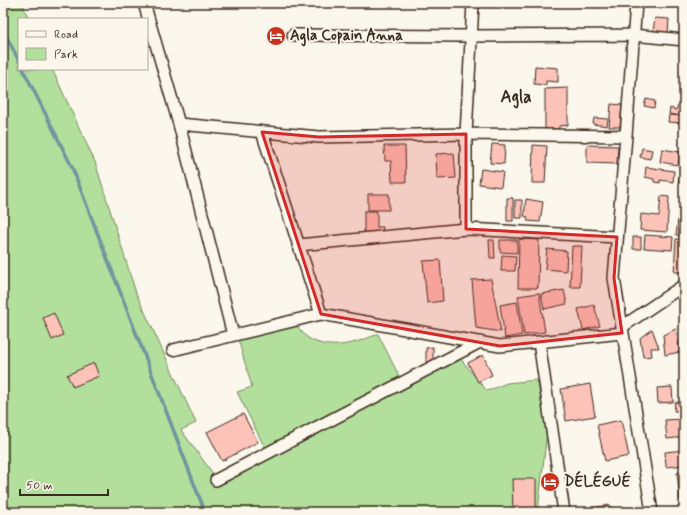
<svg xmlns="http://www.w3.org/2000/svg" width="687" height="515" font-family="Mynerve,sans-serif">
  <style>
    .green { fill: #b3df9d; stroke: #77845e }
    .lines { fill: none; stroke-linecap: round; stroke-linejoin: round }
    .stream { stroke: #6f959e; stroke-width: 3.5 }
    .building { fill: #fec3b8; stroke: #3b2a1e }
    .street-casing { stroke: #3b2a1e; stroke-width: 14 }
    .street { stroke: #fbf7ec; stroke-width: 11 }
    .marked { fill: #d62828; fill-opacity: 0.2; stroke: #d62828; stroke-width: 3; stroke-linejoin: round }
    .labels { text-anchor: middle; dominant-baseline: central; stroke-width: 4; stroke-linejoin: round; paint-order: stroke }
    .poi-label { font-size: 15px; font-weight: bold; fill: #3b2a1e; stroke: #fbf7ec; text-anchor: start }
    .quarter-label { font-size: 17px; font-weight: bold; fill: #3b2a1e; stroke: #fbf7ec }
  </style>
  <rect width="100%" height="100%" fill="#fbf7ec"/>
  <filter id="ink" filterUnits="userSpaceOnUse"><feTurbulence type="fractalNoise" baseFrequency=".025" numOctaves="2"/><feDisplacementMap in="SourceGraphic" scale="8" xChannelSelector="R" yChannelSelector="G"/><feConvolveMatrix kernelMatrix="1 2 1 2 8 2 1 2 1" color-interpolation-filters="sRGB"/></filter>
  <g filter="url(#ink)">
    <path class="green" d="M3,3h24l-4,3 6,13h-10v50h33l43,93 41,131 60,130 -15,7 33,45 51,-27 -28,-56 15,-5 -14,-48 57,-15c4,4 8,10 13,14 23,14 48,5 70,-4l22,44 55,-26 32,39 20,-8 30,-3 10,51 -9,80 3,1h-538z"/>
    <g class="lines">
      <path class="stream" d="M3,30l16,31
        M23,69l49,98 133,345"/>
    </g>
    <path class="building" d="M655,18l14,1 -1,14 -15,-2z
      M535,66l23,2v14l-12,-1v4l-12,-1z
      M681,72h3v10h-4z
      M568,88v37l-9,1v3h-14v-40z
      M646,99l9,2 -1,7 -10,-2z
      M611,104l11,1 -2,22h-11z
      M678,105l5,2 -2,9 -12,-2 1,-6 6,2z
      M669,115l14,1v7l-15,-1z
      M594,118l14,1 -1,7 -14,-2z
      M492,144l13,1 -1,19 -14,-1z
      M533,145l14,1 -2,37h-13z
      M587,145l31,1 -1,18 -30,-1z
      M384,146h21l1,36h-14l-1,-21h-6z
      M642,148l10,2 -2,9 -10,-2z
      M662,149l18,3 -2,13 -18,-3z
      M684,151v21l-3,-1z
      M454,153l2,25 -19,1 -1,-25z
      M646,167l28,4 -1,11 -13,-2v3l-6,-1v-3l-9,-2z
      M481,169l22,3 -2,15 -22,-3z
      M680,173l4,1v10l-6,-2z
      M368,194h21v16h-21z
      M661,196l8,1 -2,35 -27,-2 1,-16 18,2z
      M507,198h6v23h-6z
      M526,199l17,3 -3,20 -13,-1 1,-4 -4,-1z
      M515,200h7v18h-7z
      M364,211h13v16h6l-1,5 -18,1z
      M679,212l5,1v23l-8,-1z
      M645,235l28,2 -1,13 -28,-2z
      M633,237h8v12h-8z
      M519,239l20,1 -1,48h-20z
      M676,239h8v33h-10z
      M489,240h5l1,18h-5z
      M500,240h17v13l-17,-1z
      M572,246h10l-2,41h-10z
      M547,249l20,2 -1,20 -21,-2z
      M502,255l14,1 -1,15h-14z
      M440,260l3,41 -16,2 -4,-42z
      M491,279l10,53 -25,-4 -4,-48z
      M564,290l3,14 -23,5 -3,-15z
      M539,293l6,39 -21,3 -6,-39z
      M517,302l5,33 -17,3 -5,-33z
      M594,305l6,21 -17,4 -5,-21z
      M54,313l9,22 -11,5 -9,-22z
      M652,329l7,19h-8l1,8 -9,1 -3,-19z
      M676,329l4,23 -15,3 -2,-20z
      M433,347v14l-7,1v-14z
      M483,355l9,20 -14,7 -10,-19z
      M94,363l5,13 -26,11 -6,-12z
      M590,384l5,32 -29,5 -5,-32z
      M672,387l1,15 -15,1 -1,-15z
      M675,402l9,1v8h-10z
      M243,414l15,28 -36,19 -15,-29z
      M684,419v18l-17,2 -2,-19z
      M621,420l8,36 -24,5 -8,-36z
      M684,450v15l-18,2 -1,-15z
      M684,472v27l-4,1 -3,-27z
      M512,479h24v32h-23z
      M610,505l2,7h-27l-1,-3z"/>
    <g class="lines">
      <g class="street-casing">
        <path id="street" d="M144,3l35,121 54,211
          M636,3l-10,133 -12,142 38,234
          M293,35l179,1 161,-1 51,5
          M179,124l140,13 147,-3 160,2
          M262,132l59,182
          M466,229v-95l7,-131
          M298,245l168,-16 151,8
          M622,327l62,-42
          M539,342l25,170
          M173,350l148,-36 179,32 122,-13
          M216,480l264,-138"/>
      </g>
      <use href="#street" class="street"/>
    </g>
  </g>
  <path class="marked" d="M262,132l57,5 147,-3v95l151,8 -3,41 8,55 -122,13 -179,-32z"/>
  <defs>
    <g id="hotel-disc" transform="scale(1)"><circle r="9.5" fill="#c8321e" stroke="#fbf7ec"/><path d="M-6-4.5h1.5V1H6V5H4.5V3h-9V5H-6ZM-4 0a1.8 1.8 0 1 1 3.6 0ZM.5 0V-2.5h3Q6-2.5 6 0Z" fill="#fff"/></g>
  </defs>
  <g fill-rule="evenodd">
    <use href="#hotel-disc" x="276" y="36"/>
    <use href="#hotel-disc" x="550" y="482"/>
  </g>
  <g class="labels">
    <g class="poi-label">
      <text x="290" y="36">Agla Copain Anna</text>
      <text x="564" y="482">DÉLÉGUÉ</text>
    </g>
    <g class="quarter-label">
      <text x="516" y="97">Agla</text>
    </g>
  </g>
  <rect width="687" height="515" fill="none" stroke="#fbf7ec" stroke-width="16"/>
  <rect x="8" y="8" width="671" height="499" fill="none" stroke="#3b2a1e" stroke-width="1.5" filter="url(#ink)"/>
  <rect x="18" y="18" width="130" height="52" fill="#fbf7ec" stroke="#aea59a"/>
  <rect x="26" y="31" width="20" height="6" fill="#fbf7ec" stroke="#aea59a"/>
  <text x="54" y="38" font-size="12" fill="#3b2a1e">Road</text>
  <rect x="26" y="48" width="20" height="12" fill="#b3df9d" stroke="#aea59a"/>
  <text x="54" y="58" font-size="12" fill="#3b2a1e">Park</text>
  <path d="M20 489v6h88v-6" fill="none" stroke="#3b2a1e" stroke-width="2"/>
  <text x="26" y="489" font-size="12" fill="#3b2a1e" stroke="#fbf7ec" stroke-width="3" paint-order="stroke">50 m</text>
</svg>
